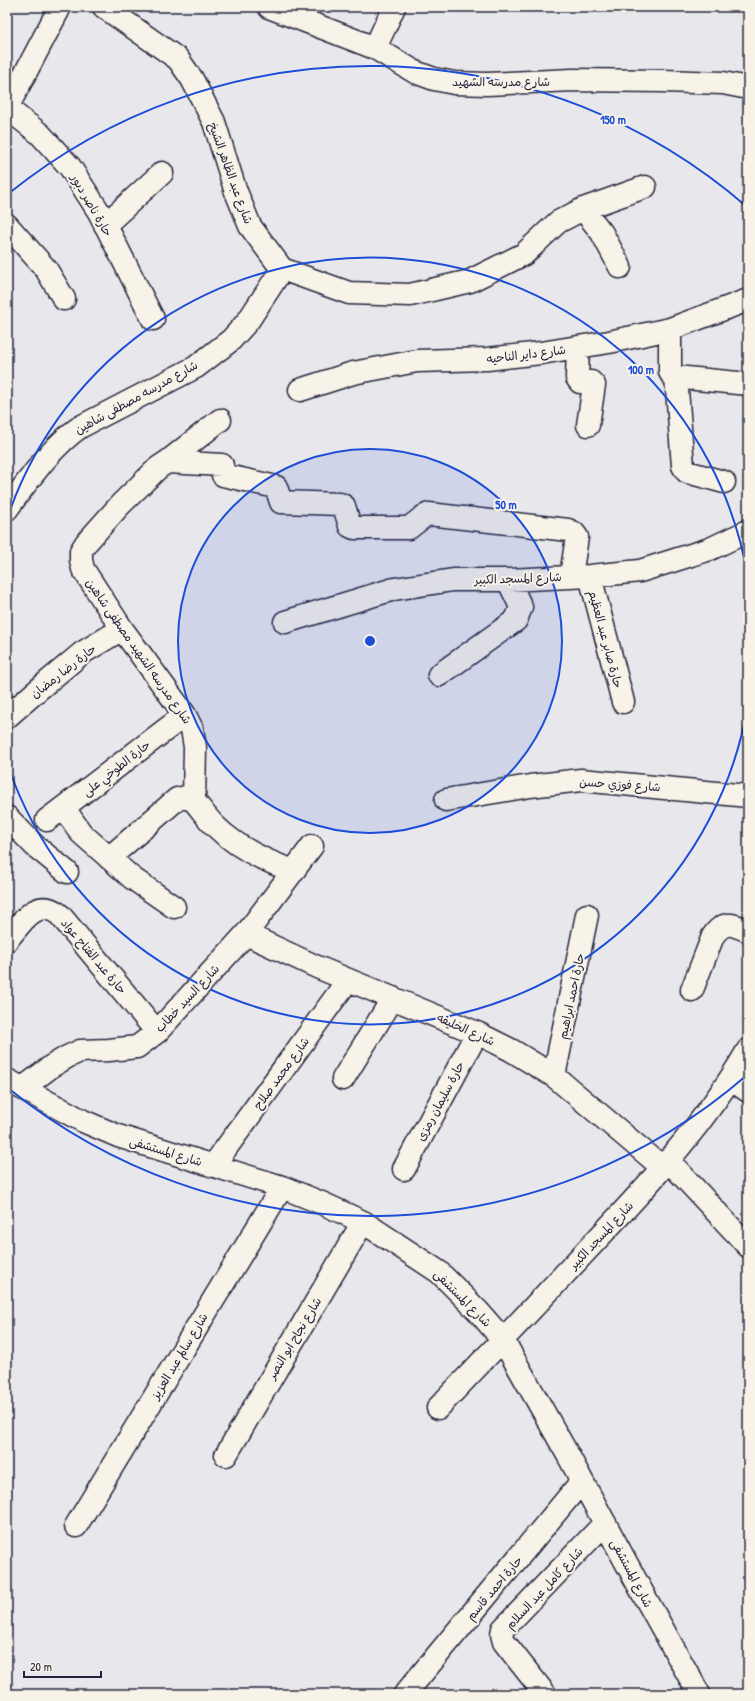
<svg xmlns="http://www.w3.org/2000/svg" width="755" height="1701" font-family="'Patrick Hand','Playpen Sans Arabic',sans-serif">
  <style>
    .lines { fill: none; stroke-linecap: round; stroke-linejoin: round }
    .minor-casing { stroke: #22223b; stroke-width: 25 }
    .minor { stroke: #f7f3e8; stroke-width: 22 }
    .ring { fill: none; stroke: #1d4ed8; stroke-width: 2 }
    .labels { text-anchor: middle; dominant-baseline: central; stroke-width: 4; stroke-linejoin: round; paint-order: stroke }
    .street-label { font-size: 12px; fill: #22223b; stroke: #f7f3e8 }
    .centre { fill: #1d4ed8; stroke: #f7f3e8; stroke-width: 2 }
    .ring-label { font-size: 12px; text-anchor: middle; font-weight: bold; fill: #1d4ed8; stroke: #f7f3e8; stroke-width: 4; stroke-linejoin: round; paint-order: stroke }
  </style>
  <rect width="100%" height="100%" fill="#e8e8ec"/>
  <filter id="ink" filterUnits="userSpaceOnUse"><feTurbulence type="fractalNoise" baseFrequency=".025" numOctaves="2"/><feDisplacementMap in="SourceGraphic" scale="8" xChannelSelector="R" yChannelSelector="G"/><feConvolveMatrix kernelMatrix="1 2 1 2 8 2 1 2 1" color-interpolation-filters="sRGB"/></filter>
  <g filter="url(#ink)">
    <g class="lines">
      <g class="minor-casing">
        <path id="minor" d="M104,7l74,52 14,20 22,43 21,67 15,37 32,43 67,24 61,2 60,-14 54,-27 34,-32 25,-13 62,-22
          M269,7l106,41 40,24 19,7 20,4 33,1 85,-4 91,1 60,2 25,5
          M375,48l19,-41
          M7,108l33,26 30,33 29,45 54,107
          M7,108l53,-101
          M583,209l19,24 18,34
          M7,225l39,44 18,30
          M105,225l57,-52
          M670,329v43l2,3 4,2 72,7
          M578,347l-1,31 3,4h11l3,3 -6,40
          M676,377l7,89 4,6 37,10
          M300,390l53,-17 64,-12 70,-2 54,-6 68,-11 61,-13 78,-29
          M167,462l53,-42
          M7,509c22,-29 43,-61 73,-82l116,-60 35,-27 17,-19 34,-52
          M590,576l33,126
          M285,622l109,-33 59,-9h55l82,-4 50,-5 70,-22 38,-18
          M439,675l77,-55 5,-13 -13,-27
          M7,717l32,-28 43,-36 40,-24
          M446,800l84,-14 51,-6 167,16
          M64,808l17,25 51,45 42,29
          M7,817l28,29 32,26
          M47,820l138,-105
          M109,858l68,-59 9,-2 8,4
          M294,871c-30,-10 -57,-23 -80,-46 -7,-7 -13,-16 -20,-24l1,-54 -3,-18 -7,-14 -63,-86 -39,-60 -2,-9v-9l5,-8 35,-39 37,-36 9,-6 55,3 1,10 53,12 5,15 59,2 4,2 6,20 4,2h55l14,-11 6,-3 139,16 6,3 3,4 -6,39
          M246,934l71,33 160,66 34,17 43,26 108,91
          M7,940c15,-17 29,-44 53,-25l97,117
          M692,990l21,-54c11,-16 19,-12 35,-5
          M554,1076l33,-161
          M343,1079l50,-81
          M731,1079l17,12
          M7,1080l76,41 35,15 164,51 42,17 39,18 76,50 39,39 25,29 65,115 73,135 58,104
          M23,1088l29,-22 15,-9 13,-6 29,-1 28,-3 20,-15 89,-98 66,-88
          M668,1160l80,86
          M213,1166l135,-186
          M404,1169l73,-136
          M438,1408c50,-53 100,-105 149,-158 59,-62 118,-126 161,-200
          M226,1455l137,-233
          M76,1526l206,-339
          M405,1694l177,-213
          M545,1694l-41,-52 -2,-8 1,-5 102,-106"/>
      </g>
      <use href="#minor" class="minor"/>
    </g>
  </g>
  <circle cx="370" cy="641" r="192" fill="#1d4ed8" fill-opacity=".12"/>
  <g class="ring">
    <circle cx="370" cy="641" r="192"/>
    <path d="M748 704A383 383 0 0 1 8 766M8 516A383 383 0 0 1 748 578"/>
    <path d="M747 1075A575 575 0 0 1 8 1088M8 194A575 575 0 0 1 747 207"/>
  </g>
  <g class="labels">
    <g class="street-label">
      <text x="501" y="81">شارع مدرسه الشهيد</text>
      <text transform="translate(231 173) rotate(70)">شارع عبد الظاهر الشيخ</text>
      <text transform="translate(92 205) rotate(60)">حارة ناصر دبور</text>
      <text transform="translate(526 354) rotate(-7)">شارع داير الناحيه</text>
      <text transform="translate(136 397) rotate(-29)">شارع مدرسه مصطفى شاهين</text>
      <text transform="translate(518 578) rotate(-2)">شارع المسجد الكبير</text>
      <text transform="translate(606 639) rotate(75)">حارة صابر عبد العظيم</text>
      <text transform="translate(139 651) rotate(55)">شارع مدرسه الشهيد مصطفى شاهين</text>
      <text transform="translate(63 671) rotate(-38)">حارة رضا رمضان</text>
      <text transform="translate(116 768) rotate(-38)">حارة الطوخي على</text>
      <text transform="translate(620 784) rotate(4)">شارع فوزي حسن</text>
      <text transform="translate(94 956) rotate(50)">حارة عبد الفتاح عواد</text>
      <text transform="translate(571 996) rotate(-78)">حارة احمد ابراهيم</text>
      <text transform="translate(187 998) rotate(-47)">شارع السيد خطاب</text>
      <text transform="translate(466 1029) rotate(24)">شارع الخليفه</text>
      <text transform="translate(281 1073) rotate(-54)">شارع محمد صلاح</text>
      <text transform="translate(440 1101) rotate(-62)">حارة سليمان رمزى</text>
      <text transform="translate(166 1151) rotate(17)">شارع المستشفى</text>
      <text transform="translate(601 1235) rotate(-47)">شارع المسجد الكبير</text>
      <text transform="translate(463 1298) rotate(45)">شارع المستشفى</text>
      <text transform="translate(294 1338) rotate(-59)">شارع نجاح ابو النصر</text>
      <text transform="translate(179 1356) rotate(-59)">شارع سالم عبد العزيز</text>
      <text transform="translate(632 1573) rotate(62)">شارع المستشفى</text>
      <text transform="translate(494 1588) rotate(-50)">حارة احمد قاسم</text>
      <text transform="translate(544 1588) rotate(-47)">شارع كامل عبد السلام</text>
    </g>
  </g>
  <circle cx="370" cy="641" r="6" class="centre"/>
  <g class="ring-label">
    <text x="613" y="124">150 m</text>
    <text x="641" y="374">100 m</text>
    <text x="506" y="509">50 m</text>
  </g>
  <rect width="755" height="1701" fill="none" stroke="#f7f3e8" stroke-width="24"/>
  <rect x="12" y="12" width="731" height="1677" fill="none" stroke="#22223b" stroke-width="1.5" filter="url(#ink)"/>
  <path d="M24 1671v6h77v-6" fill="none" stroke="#22223b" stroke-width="2"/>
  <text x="30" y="1671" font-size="12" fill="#22223b" stroke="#f7f3e8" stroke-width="3" paint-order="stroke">20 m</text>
</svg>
